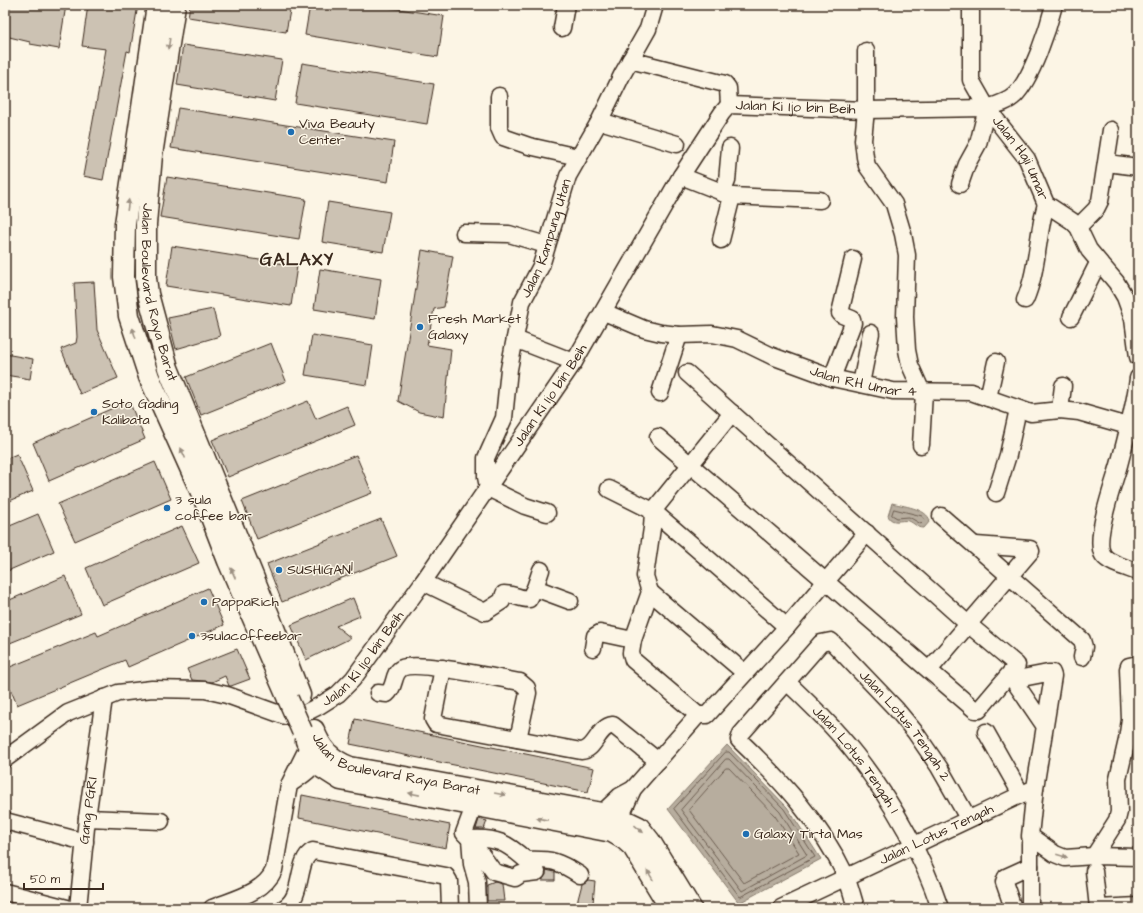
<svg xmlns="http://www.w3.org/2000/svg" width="1143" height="913" font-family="'Architects Daughter',sans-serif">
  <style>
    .water { fill: #b7ad9e; stroke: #85796b }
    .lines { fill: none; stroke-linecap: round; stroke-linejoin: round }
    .shore { stroke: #6d5e51; stroke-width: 1 }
    .building { fill: #ccc2b3; stroke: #3b2a1e }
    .minor-casing { stroke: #3b2a1e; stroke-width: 19 }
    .major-casing { stroke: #3b2a1e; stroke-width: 23 }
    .minor { stroke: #fcf5e5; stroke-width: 16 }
    .major { stroke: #fcf5e5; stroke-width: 20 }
    .major-bridge-casing { stroke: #3b2a1e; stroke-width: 23; stroke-linecap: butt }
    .major-bridge { stroke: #fcf5e5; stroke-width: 20 }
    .oneway { fill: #9c9082 }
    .poi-dot { fill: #1f6fb2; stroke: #fcf5e5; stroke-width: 1.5 }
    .labels { text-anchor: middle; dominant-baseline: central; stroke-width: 3; stroke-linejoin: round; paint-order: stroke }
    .street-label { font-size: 14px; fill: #3b2a1e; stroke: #fcf5e5 }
    .poi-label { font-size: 14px; fill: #3b2a1e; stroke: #fcf5e5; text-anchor: start }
    .district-label { font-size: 18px; font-weight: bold; letter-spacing: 1px; fill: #3b2a1e; stroke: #fcf5e5 }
  </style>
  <rect width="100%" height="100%" fill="#fcf5e5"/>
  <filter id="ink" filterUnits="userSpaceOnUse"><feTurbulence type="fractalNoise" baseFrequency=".025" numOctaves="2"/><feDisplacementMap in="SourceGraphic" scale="8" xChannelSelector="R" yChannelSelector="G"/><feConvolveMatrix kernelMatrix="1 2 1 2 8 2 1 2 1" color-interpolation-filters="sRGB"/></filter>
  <g filter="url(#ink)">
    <path class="water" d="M892,503c10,3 35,5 38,18l-6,7c-7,0 -10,-5 -15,-7 -9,-2 -16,4 -21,-5z
      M727,745l60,62 34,52 -82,44 -71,-94z"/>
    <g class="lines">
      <path class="shore" d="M894,509l28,7 3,4 -4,4 -12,-7 -12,1 -5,-3z
        M726,752h3l55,57 31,48 -75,40 -66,-88z
        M726,759h3l51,53 27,43 -65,36 -61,-81z
        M726,768h3l46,48 24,37 -55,30 -55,-73z"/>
    </g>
    <path class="building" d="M5,5h61l-7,44 -29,-5v-2l-25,-6z
      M88,5h50l-8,47 -3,-1 -24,129 -20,-4 23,-127 -24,-3z
      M190,5h101l-5,27 -98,-15z
      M310,5h63l71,11 -6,41 -133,-22z
      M183,45l99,15 -7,41 -98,-16z
      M302,63l132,21 -7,40 -132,-21z
      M178,108l216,34 -6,40 -217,-34z
      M167,177l139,22 -7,40 -139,-22z
      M328,202l62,10 -7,40 -61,-10z
      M172,246l125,20 -6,40 -125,-20z
      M422,250l31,6 -9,51 -10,2 -7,36 24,4 -7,68 -25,-5 -21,-11z
      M320,269l61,10 -6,40 -61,-10z
      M94,282l3,48 21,48 -38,16 -19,-45 15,-6 1,-6 -3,-54z
      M213,309l7,27 -44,13 -8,-31z
      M312,335l61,10 -6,40 -62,-10z
      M271,343l15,38 -85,34 -15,-38z
      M5,354l28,5 -3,20 -25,-4z
      M129,401l16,38 -96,42 -16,-38z
      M308,401l8,18 31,-13 8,19 -127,52 -16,-37z
      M17,454l16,37 -28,12v-44z
      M356,455l16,38 -115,46 -15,-38z
      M155,462l16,37 -96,42 -17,-37z
      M38,514l16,37 -49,21v-44z
      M381,519l16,37 -115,46 -15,-38z
      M182,526l17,37 -97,42 -16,-37z
      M65,576l16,38 -76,31v-43z
      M208,588l16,37 -96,42 -3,-7 -108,45 -7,-17 -5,2v-21l91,-37 2,4z
      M353,598l7,18 -24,10 15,12 -45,22 -15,-35z
      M237,649l13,30 -19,7h-2l-4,-10 -13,6 -20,-2 -5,-11z
      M355,719l239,49 -6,24 -238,-48z
      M302,795l148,30 -4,23 -147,-30z
      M479,819l8,2 -3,8h-8z
      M546,870l9,2v8h-13l4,-5z
      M588,880l7,1 -2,22h-16l5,-19z
      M495,882l7,2 2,17h-17v-16z"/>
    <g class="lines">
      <g class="minor-casing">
        <g id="minor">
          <path id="s1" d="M971,5v75l16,28 40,51 19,45 26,17 6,6 11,23 27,32 9,15 8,22 5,38"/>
          <path d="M562,28l4,-23"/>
          <path d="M866,51v59l-3,30 2,17 2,9 27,38 9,30 4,21 -2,62 2,33 3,15 12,27"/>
          <path d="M630,60l95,24 3,4 1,17"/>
          <path d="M499,96v32l4,9 26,9 49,11"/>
          <path d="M600,121l77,23"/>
          <path d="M1107,163l31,4"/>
          <path d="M681,176l51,20 -11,44"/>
          <path d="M960,184l7,-20 11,-20 9,-36"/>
          <path d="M722,193l5,-12 3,-33"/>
          <path d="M732,196l88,4"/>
          <path d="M1078,227l18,-18 4,-8 11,-71"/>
          <path d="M464,233l45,1 37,11"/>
          <path d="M1025,300c13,-30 12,-65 21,-96"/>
          <path id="s2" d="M604,312l40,17 17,4 18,2 33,-1 25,5 35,17 60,22 61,13 78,1 60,21 29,-3 19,2 49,14"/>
          <path d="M1071,317l27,-54"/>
          <path d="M515,339l59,23"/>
          <path d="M832,378l21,-55 -1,-4 -10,-4 -2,-2 13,-54"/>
          <path d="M1138,378c-3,28 -12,60 -19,87 -5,18 -26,74 -16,90 6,9 25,13 35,17"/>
          <path d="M861,384l10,-51"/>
          <path d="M660,393l19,-58"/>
          <path d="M988,398l8,-36"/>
          <path d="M1060,410l3,-24"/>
          <path d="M658,437l317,273h4l38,-45 -49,-41 -281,-251"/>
          <path d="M921,445l3,-53"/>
          <path id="s3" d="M488,487l-2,-10v-19l18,-40 5,-49 13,-67 19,-36 27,-90 31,-54 23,-47 26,-46 7,-24"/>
          <path d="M488,488l37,18 22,7"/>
          <path d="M609,489l44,22 134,116"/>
          <path d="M996,493l12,-38 10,-46"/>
          <path d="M941,516l141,124 2,7 -2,10"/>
          <path d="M423,582l62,30 17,-11 2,-7c10,0 16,5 25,5l6,-11 6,-18"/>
          <path d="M535,588l35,13"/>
          <path d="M650,592l95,81"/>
          <path d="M593,648l2,-12 5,-3 33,7"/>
          <path d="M443,668l-10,51 3,5 145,27c15,-1 16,-24 32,-26l45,36"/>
          <path d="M929,670l102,-119 -1,-2 -54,-4"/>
          <path id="s4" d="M787,682c24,23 48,46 69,73 35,45 66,99 84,153"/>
          <path d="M378,693l9,1c9,-7 5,-21 15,-26 15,-8 98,11 118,14l7,6 1,5 -10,46"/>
          <path d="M698,715l-65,-55 -2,-7 2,-13 17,-48 -5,-16 7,-48 1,-17 79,-98"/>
          <path d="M986,732l35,62"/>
          <path id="s5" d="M5,759l63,-46 50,-20 34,-4 53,1 22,5 58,21h14l20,-10 19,-12 15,-15 70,-97 151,-220 107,-186 41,-63 7,-8 137,5 121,-2c10,-3 21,-6 28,-13 17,-17 33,-66 39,-90"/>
          <path d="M1035,788l-5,48 25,18 10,4 29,-2 44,1"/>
          <path d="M602,813l18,-17 13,-7"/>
          <path d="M470,817l-6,16 6,6 24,33 21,6 6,-4 16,-2"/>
          <path d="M87,818l74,3"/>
          <path d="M620,818l13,-29 65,-74h9l80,-88 80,-94"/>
          <path d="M5,821l80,21"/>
          <path d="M1094,856l23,-36 2,-8 -1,-33 9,-39 3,-20 -2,-51 1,-3 9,-2"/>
          <path d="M1094,871l4,37"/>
          <path d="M5,892l62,16"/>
          <path id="s6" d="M78,908l9,-90 17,-120"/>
          <path d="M212,908c22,-9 52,-15 62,-38l15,-85 19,-38 11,-3c3,22 -15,29 -30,41"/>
          <path d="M284,908c21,-12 11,-48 29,-57l133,25 3,5 1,27"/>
          <path d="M478,908l-1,-26 -5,-18 -2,-25c26,-2 37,4 56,21 26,-1 32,1 54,15"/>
          <path id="s7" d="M781,908l254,-120 18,-112 -1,-3h-4l-31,6 -1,5 28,41"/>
          <path id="s8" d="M856,908c-3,-10 -6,-22 -10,-32 -26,-54 -64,-95 -107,-136l2,-6 80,-91 10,-2 65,68 19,23 24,35 29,51"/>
          <path d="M1013,908l-9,-26 2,-5 24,-11"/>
          <path d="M1030,908v-65"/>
          <path d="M1098,908l40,-2"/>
        </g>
      </g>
      <g class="major-casing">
        <g id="major">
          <path d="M157,5l-32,219 -1,53 5,39 20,61 55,122 24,62 60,138"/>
          <path id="s9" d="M175,5l-23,150 -6,69v54l2,16 20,74 101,247 31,80"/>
          <path id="s10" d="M314,730c7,19 17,30 36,37l252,46 18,5 19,9 11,14 41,67"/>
          <path d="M306,741l13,25 22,14 271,52 12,7 9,8 37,61"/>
        </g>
      </g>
      <use href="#minor" class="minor"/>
      <use href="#major" class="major"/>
      <g class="major-bridge-casing">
        <path id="major-bridge" d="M288,699l14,32"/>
      </g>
      <use href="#major-bridge" class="major-bridge"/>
    </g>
    <defs><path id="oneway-solid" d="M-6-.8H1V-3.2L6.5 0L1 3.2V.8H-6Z"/></defs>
    <g class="oneway">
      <use href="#oneway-solid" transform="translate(169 44) rotate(98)"/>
      <use href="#oneway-solid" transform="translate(128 205) rotate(-82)"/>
      <use href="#oneway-solid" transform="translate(134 333) rotate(-108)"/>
      <use href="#oneway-solid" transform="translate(183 453) rotate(-114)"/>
      <use href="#oneway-solid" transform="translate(233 573) rotate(-113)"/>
      <use href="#oneway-solid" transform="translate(414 794) rotate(-169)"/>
      <use href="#oneway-solid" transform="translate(500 794) rotate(10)"/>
      <use href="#oneway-solid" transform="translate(542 819) rotate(-169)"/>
      <use href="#oneway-solid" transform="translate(639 829) rotate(40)"/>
      <use href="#oneway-solid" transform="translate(1062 856) rotate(16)"/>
      <use href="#oneway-solid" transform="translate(650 875) rotate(-122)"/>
    </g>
  </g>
  <g class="poi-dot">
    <circle cx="291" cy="132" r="4"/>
    <circle cx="420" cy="327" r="4"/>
    <circle cx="94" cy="412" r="4"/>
    <circle cx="167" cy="508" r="4"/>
    <circle cx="279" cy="570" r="4"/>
    <circle cx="204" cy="602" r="4"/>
    <circle cx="192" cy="636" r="4"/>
    <circle cx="746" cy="834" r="4"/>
  </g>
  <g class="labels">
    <g class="street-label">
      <text stroke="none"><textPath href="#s5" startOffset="1137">Jalan Ki Ijo bin Beih</textPath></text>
      <text stroke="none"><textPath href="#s1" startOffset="168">Jalan Haji Umar</textPath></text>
      <text stroke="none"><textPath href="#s3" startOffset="259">Jalan Kampung Utan</textPath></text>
      <text stroke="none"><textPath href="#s9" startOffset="291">Jalan Boulevard Raya Barat</textPath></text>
      <text stroke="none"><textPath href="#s2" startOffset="272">Jalan RH Umar 4</textPath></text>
      <text stroke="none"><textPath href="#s5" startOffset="729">Jalan Ki Ijo bin Beih</textPath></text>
      <text stroke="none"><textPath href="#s5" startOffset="405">Jalan Ki Ijo bin Beih</textPath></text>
      <text stroke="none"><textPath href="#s8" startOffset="458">Jalan Lotus Tengah 2</textPath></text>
      <text stroke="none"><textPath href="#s10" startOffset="95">Jalan Boulevard Raya Barat</textPath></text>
      <text stroke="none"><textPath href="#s4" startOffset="104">Jalan Lotus Tengah 1</textPath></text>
      <text stroke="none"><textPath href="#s6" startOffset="98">Gang PGRI</textPath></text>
      <text stroke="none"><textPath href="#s7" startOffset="172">Jalan Lotus Tengah</textPath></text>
    </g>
    <g class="poi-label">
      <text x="299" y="124">Viva Beauty<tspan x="299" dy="16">Center</tspan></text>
      <text x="428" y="319">Fresh Market<tspan x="428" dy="16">Galaxy</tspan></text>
      <text x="102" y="404">Soto Gading<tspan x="102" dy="16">Kalibata</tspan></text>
      <text x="175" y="500">3 sula<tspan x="175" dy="16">coffee bar</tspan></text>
      <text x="287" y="570">SUSHIGAN!</text>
      <text x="212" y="602">PappaRich</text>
      <text x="200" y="636">3sulacoffeebar</text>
      <text x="754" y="834">Galaxy Tirta Mas</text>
    </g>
    <g class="district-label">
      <text x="297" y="259">GALAXY</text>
    </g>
  </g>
  <rect width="1143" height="913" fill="none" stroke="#fcf5e5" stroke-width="20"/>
  <rect x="10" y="10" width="1123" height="893" fill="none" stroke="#3b2a1e" stroke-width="1.5" filter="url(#ink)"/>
  <path d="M24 883v6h79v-6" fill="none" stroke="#3b2a1e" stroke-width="2"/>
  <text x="30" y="883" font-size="12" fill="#3b2a1e" stroke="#fcf5e5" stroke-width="3" paint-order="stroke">50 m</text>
</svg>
